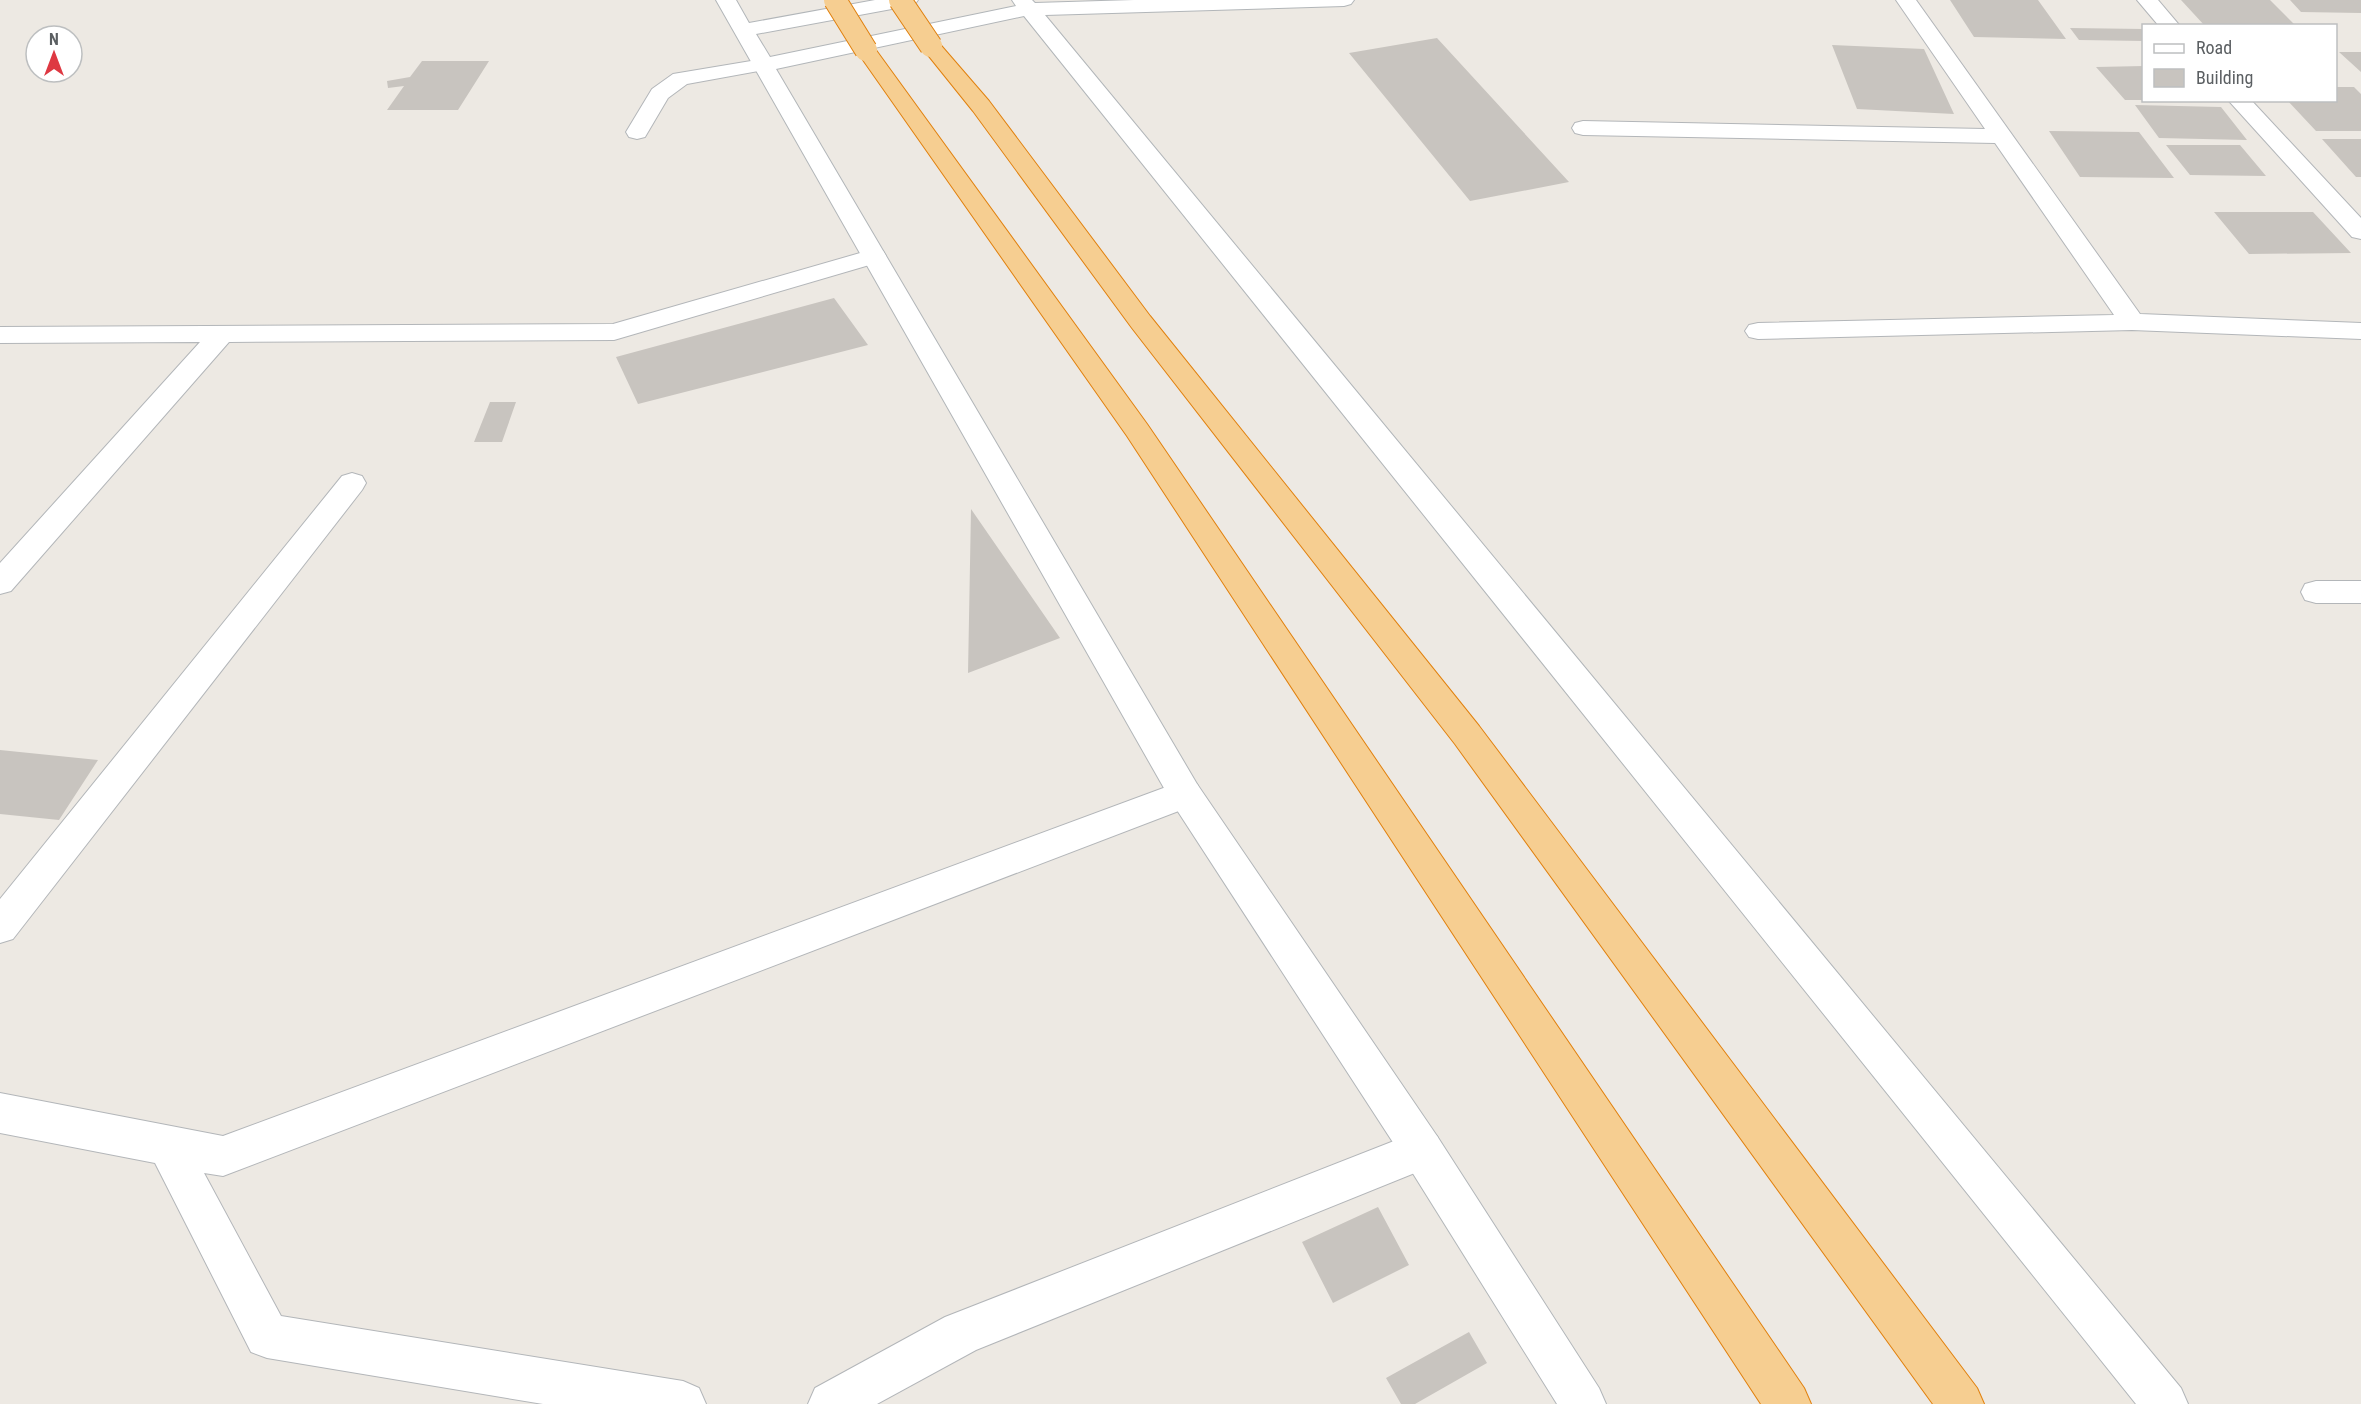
<svg xmlns="http://www.w3.org/2000/svg" width="2361" height="1404" font-family="'Roboto Condensed',sans-serif">
  <style>
    .building { fill: #c8c4bf }
    .lines { fill: none; stroke-linecap: round; stroke-linejoin: round }
    .street-casing { stroke: #b3b6b9; stroke-width: 2 }
    .secondary-casing { stroke: #b2b6b9; stroke-width: 2 }
    .highway-casing { stroke: #e1810e; stroke-width: 2 }
    .street { fill: #fff; fill-rule: evenodd }
    .secondary { fill: #fff; fill-rule: evenodd }
    .highway { fill: #f6ce91; fill-rule: evenodd }
    .highway-bridge-casing { stroke: #e1810e; stroke-width: 24; stroke-linecap: butt }
    .highway-bridge { stroke: #f6ce91; stroke-width: 22 }
  </style>
  <rect width="100%" height="100%" fill="#ede9e3"/>
  <path class="building" d="M1950,0h88l28,39 -92,-2z
    M2181,0h89l26,26h-91z
    M2290,0h71v13l-60,-1z
    M2070,28l74,1v12l-65,-1z
    M1437,38l132,144 -99,19 -121,-148z
    M1832,45l92,4 30,65 -97,-5z
    M2339,52h22v20z
    M422,61h67l-31,49h-71l17,-24 -16,2 -1,-7 23,-4z
    M2144,66v34h-19l-29,-33z
    M2336,87h18l7,7v37h-45l-29,-31h49z
    M2135,105l86,2 26,33 -88,-2z
    M2049,131l90,1 35,46 -94,-1z
    M2322,139h39v38h-5z
    M2166,145h74l26,31 -76,-1z
    M2214,212h99l38,41 -102,1z
    M834,298l34,47 -230,59 -22,-47z
    M490,402h26l-14,40h-28z
    M971,509l89,129 -92,35z
    M0,750l98,10 -39,60 -59,-6z
    M1378,1207l31,58 -76,38 -31,-61z
    M1469,1332l18,31 -72,41h-14l-15,-26z"/>
  <g class="lines">
    <g class="street-casing">
      <path id="street" d="M1896,0h20l224,314 221,9v16l-229,-9 -374,9 -9,-2 -4,-6 4,-6 9,-2 356,-8 -119,-172 -412,-8 -8,-2 -3,-5 3,-5 8,-2 402,8z
        M2137,0h21l22,26h-21z
        M763,59l7,2 4,4 -4,4 -83,15 -19,14 -23,39 -8,2 -8,-2 -3,-5 26,-43 21,-15z
        M2228,100h23l110,118v21l-9,-2z
        M874,249l9,2 3,5 -3,5 -269,79 -385,2 -218,249 -11,3v-31l200,-221 -200,1v-16l613,-3z
        M352,473l10,3 4,7 -4,7 -349,449 -13,4v-44l342,-423z
        M2316,581h45v22h-45l-11,-3 -4,-8 4,-8z
        M1185,780l12,4 5,10 -5,10 -974,372 -19,-3 77,143 402,65 16,7 7,16h-163l-276,-46 -16,-6 -96,-189 -155,-30v-40l223,43z
        M1422,1130l15,6 6,14 -6,14 -461,186 -99,54h-69l7,-16 130,-71z"/>
    </g>
    <g class="secondary-casing">
      <path id="secondary" d="M716,0h20l13,23 126,-23h43l-3,4 -7,2 -152,28 14,23 246,-51 -4,-6h20l3,3 99,-3h220l-3,4 -7,2 -299,9 1136,1373 7,16h-52l-1112,-1388 -248,53 421,715 240,352 162,252 7,16h-49l-150,-240 -234,-360z"/>
    </g>
    <g class="highway-casing">
      <path id="highway" d="M931,40l7,2 51,59 161,215 329,410 498,662 7,16h-51l-478,-660 -323,-416 -159,-217 -49,-61 -3,-4 3,-4z
        M866,44l7,2 274,378 657,964 7,16h-50l-634,-968 -271,-386 3,-4z"/>
    </g>
    <use href="#street" class="street"/>
    <use href="#secondary" class="secondary"/>
    <use href="#highway" class="highway"/>
    <g class="highway-bridge-casing">
      <path id="highway-bridge" d="M835,0l31,50
        M900,0l31,46"/>
    </g>
    <use href="#highway-bridge" class="highway-bridge"/>
  </g>
  <rect x="2142" y="24" width="195" height="78" fill="#ffffff" stroke="#bdbfc0" stroke-width="1.5"/>
  <rect x="2154" y="44" width="30" height="9" fill="#ffffff" stroke="#bdbfc0" stroke-width="1.5"/>
  <text x="2196" y="54" font-size="18" fill="#5b5f62">Road</text>
  <rect x="2154" y="69" width="30" height="18" fill="#c8c4bf" stroke="#bdbfc0" stroke-width="1.5"/>
  <text x="2196" y="84" font-size="18" fill="#5b5f62">Building</text>
  <g transform="translate(54 54)"><circle r="28" fill="#ffffff" stroke="#bdbfc0" stroke-width="1.5"/>
  <path d="M0-4.5L10 22L0 15L-10 22Z" fill="#de3842"/>
  <text y="-9" font-size="16" font-weight="bold" text-anchor="middle" fill="#5b5f62">N</text>
  </g>
</svg>
